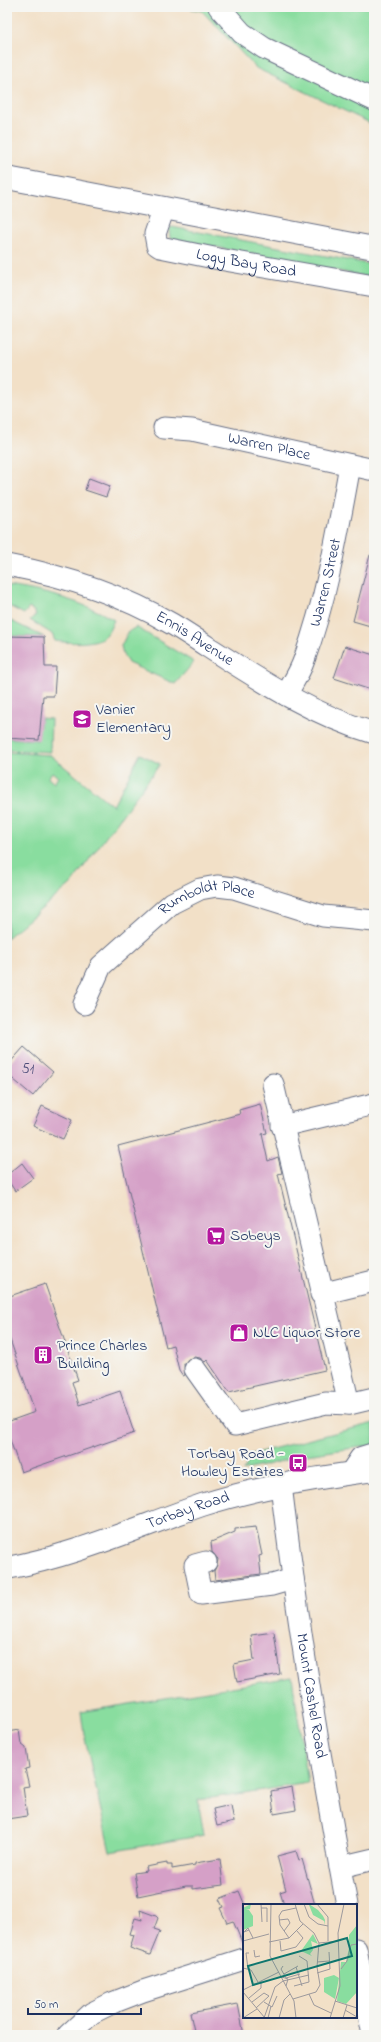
<svg xmlns="http://www.w3.org/2000/svg" width="381" height="2042" font-family="'Indie Flower',sans-serif">
  <style>
    .green { fill: #89dd9f; stroke: #52867e; fill-rule: evenodd }
    .building { fill: #d5a0c7 }
    .lines { fill: none; stroke-linecap: round; stroke-linejoin: round }
    .minor-casing { stroke: #666d83; stroke-width: 23 }
    .major-casing { stroke: #666d83; stroke-width: 24 }
    .minor { stroke: #fff; stroke-width: 21 }
    .major { stroke: #fff; stroke-width: 22 }
    .labels { text-anchor: middle; dominant-baseline: central; stroke-width: 4; stroke-linejoin: round; paint-order: stroke }
    .number-label { font-size: 14px; fill: #4a4b78 }
    .street-label { font-size: 16px; fill: #1b2f5e; stroke: #f6f6f2 }
    .poi-label { font-size: 16px; fill: #1b2f5e; stroke: #f6f6f2; text-anchor: start }
    .inset-road { fill: none; stroke: #9c999d; stroke-width: 1 }
    .view { fill: #0f766e; fill-opacity: 0.15; stroke: #0f766e; stroke-width: 2 }
    .inset-edge { fill: none; stroke: #1b2f5e; stroke-width: 2 }
  </style>
  <rect width="100%" height="100%" fill="#f6f6f2"/>
  <filter id="ink" filterUnits="userSpaceOnUse"><feTurbulence type="fractalNoise" baseFrequency=".025" numOctaves="2"/><feDisplacementMap in="SourceGraphic" scale="8" xChannelSelector="R" yChannelSelector="G"/><feConvolveMatrix kernelMatrix="1 2 1 2 8 2 1 2 1" color-interpolation-filters="sRGB"/></filter>
  <filter id="wash" filterUnits="userSpaceOnUse"><feTurbulence type="fractalNoise" baseFrequency=".012" numOctaves="4" result="noise"/><feDisplacementMap in="SourceGraphic" scale="16" xChannelSelector="R" yChannelSelector="G"/><feGaussianBlur stdDeviation="0.9" result="paint"/><feColorMatrix in="noise" values="0 0 0 0 0 0 0 0 0 0 0 0 0 0 0 0 0 1.4 0 .05"/><feComposite in="paint" operator="in"/></filter>
  <g filter="url(#wash)">
    <rect width="100%" height="100%" fill="#f2e0c7"/>
    <path class="green" d="M183,7h191v118l-118,-57 -54,-57z
      M172,227l202,38v13l-204,-40 -1,-9z
      M7,586c36,5 76,15 107,34 -2,4 -4,10 -7,14 -8,11 -40,9 -52,7l-3,-7 -22,-14 6,-5 -2,-4 -5,-3 -5,6 -17,-9z
      M7,619l37,18 -37,-1z
      M136,627l58,35 -19,22 -47,-21 -5,-9 -2,-8 7,-14z
      M41,718l10,1 -1,33 -43,-2v-12l31,2z
      M7,752l43,3 63,51 27,-52 20,10 -89,120 -64,54zM52,772l6,5 -4,6 -6,-5z
      M374,1423v22l-68,10 -64,16 4,-4 2,-12z
      M292,1677l16,106 -110,17 6,35 -94,17 -26,-118 -3,-22z"/>
    <g id="blocks">
      <path class="building" d="M89,478l21,8 -4,11 -21,-7z
        M370,555h4v72l-21,-6z
        M7,636l37,1 1,30h11l-2,29h-11l-4,44 -32,-2z
        M345,646l29,9v36l-40,-13z
        M24,1047l29,25 -20,24 -26,-22v-8z
        M260,1104l7,29 -5,1 6,27 10,-4 4,16 -4,1 47,196 -96,22 -22,-32 -2,2 -5,-4 -6,-1 -6,2 -4,5 1,11 -2,1 -4,-6 -6,-25 -7,2 -48,-201 122,-32 -1,-4z
        M42,1106l30,14 -9,19 -30,-13z
        M22,1163l11,15 -18,13 -8,-12v-4z
        M45,1284l33,96 -6,2 7,23 41,-14 14,42 -113,39 -14,-41v-9l28,-10 -28,-81v-34z
        M256,1527l6,28 -3,1 2,18 -46,6 -1,-9 3,-6 1,-6 -6,-7 -1,-10 24,-10v-3z
        M274,1632l6,42 -43,8 -3,-18 20,-4 -3,-25z
        M19,1730l2,14 5,4 3,20 -4,1 4,17 -6,1 4,29 -20,3v-87z
        M292,1787l4,23 -22,4 -3,-23z
        M231,1805l3,17 -17,4 -4,-17z
        M296,1851l3,9 3,-1 13,46h-31l-4,-13 6,-2 -9,-34z
        M220,1859l3,26 -30,4v-3h-7l-48,10 -4,-23 13,-2 -1,-4 21,-4v2h5v4l23,-4v-2z
        M239,1891l5,12v44l-11,-26 -6,2 -7,-15 3,-1 -4,-8z
        M140,1910l16,6 2,2 -4,11 6,2 -10,24 -20,-7 4,-13 -4,-1 5,-16 7,2z
        M238,2004l6,31h-49l-5,-22z"/>
    </g>
  </g>
  <g filter="url(#ink)">
    <use href="#blocks" fill-opacity="0" stroke="#666d83" stroke-width="1"/>
    <g class="lines">
      <g class="minor-casing">
        <g id="minor">
          <path d="M219,7l23,26 22,15 110,52"/>
          <path id="s1" d="M164,208l-9,26 2,11 3,2 59,12 155,27"/>
          <path id="s2" d="M164,428l28,2 182,40"/>
          <path id="s3" d="M7,565c58,11 114,29 165,59 12,7 24,15 36,23 53,34 105,68 166,86"/>
          <path id="s4" d="M286,695c6,-11 14,-23 18,-35 23,-63 34,-129 46,-195"/>
          <path id="s5" d="M84,1004l17,-38 71,-63 28,-14 17,-3 17,2 89,28 51,5"/>
          <path d="M273,1084l76,320"/>
          <path d="M282,1126l92,-22"/>
          <path d="M321,1294l53,-13"/>
          <path d="M195,1369l40,56 91,-22 23,1 25,-6"/>
          <path id="s6" d="M281,1485c17,141 40,281 66,420"/>
          <path d="M206,1562l-11,3 6,29 71,-9 21,-6"/>
          <path d="M340,1867l34,-8"/>
          <path d="M356,1949l17,86"/>
          <path d="M68,2035l24,-22 20,-10 31,-12 101,-32"/>
        </g>
      </g>
      <g class="major-casing">
        <g id="major">
          <path d="M7,178l367,70"/>
          <path d="M351,1473l10,-15 13,-4"/>
          <path id="s7" d="M7,1568c67,-12 131,-41 195,-63 56,-18 114,-27 172,-35"/>
        </g>
      </g>
      <use href="#minor" class="minor"/>
      <use href="#major" class="major"/>
    </g>
  </g>
  <defs>
    <g id="school-square" transform="scale(1)"><rect x="-9" y="-9" width="18" height="18" rx="4" fill="#b5179e" stroke="#f6f6f2"/><path d="M0-5L7-2L0 1L-7-2ZM-4 1L0 2.5L4 1V4Q0 6-4 4Z" fill="#fff"/></g>
    <g id="supermarket-square" transform="scale(1)"><rect x="-9" y="-9" width="18" height="18" rx="4" fill="#b5179e" stroke="#f6f6f2"/><path d="M-6-5.5h2.5l.6 2H6L4.5 2H-2.5L-4.4-4H-6ZM-1.5 3.2a1.3 1.3 0 1 0 .1 0ZM3 3.2a1.3 1.3 0 1 0 .1 0Z" fill="#fff"/></g>
    <g id="shop-square" transform="scale(1)"><rect x="-9" y="-9" width="18" height="18" rx="4" fill="#b5179e" stroke="#f6f6f2"/><path d="M-5-2.5h2.3a2.7 3.5 0 0 1 5.4 0H5L5.5 6h-11ZM-1.5-2.5h3a1.5 2.3 0 0 0-3 0Z" fill="#fff"/></g>
    <g id="building-square" transform="scale(1)"><rect x="-9" y="-9" width="18" height="18" rx="4" fill="#b5179e" stroke="#f6f6f2"/><path d="M-4-6H4V6H1V3H-1V6H-4ZM-2.5-4.3h1.7v1.8h-1.7ZM.8-4.3h1.7v1.8H.8ZM-2.5-1h1.7V.8h-1.7ZM.8-1h1.7V.8H.8Z" fill="#fff"/></g>
    <g id="bus-square" transform="scale(1)"><rect x="-9" y="-9" width="18" height="18" rx="4" fill="#b5179e" stroke="#f6f6f2"/><path d="M-5-6H5V4H4V6H2V4H-2V6H-4V4H-5ZM-3.5-4V0h7V-4ZM-3.5 1.2v1.5H-2V1.2ZM2 1.2v1.5H3.5V1.2Z" fill="#fff"/></g>
  </defs>
  <g fill-rule="evenodd">
    <use href="#school-square" x="82" y="719"/>
    <use href="#supermarket-square" x="216" y="1236"/>
    <use href="#shop-square" x="239" y="1333"/>
    <use href="#building-square" x="43" y="1355"/>
    <use href="#bus-square" x="298" y="1463"/>
  </g>
  <g class="labels">
    <g class="number-label">
      <text x="28" y="1069">51</text>
    </g>
    <g class="street-label">
      <text stroke="none"><textPath href="#s1" startOffset="130">Logy Bay Road</textPath></text>
      <text stroke="none"><textPath href="#s2" startOffset="107">Warren Place</textPath></text>
      <text stroke="none"><textPath href="#s4" startOffset="120">Warren Street</textPath></text>
      <text stroke="none"><textPath href="#s3" startOffset="203">Ennis Avenue</textPath></text>
      <text stroke="none"><textPath href="#s5" startOffset="173">Rumboldt Place</textPath></text>
      <text stroke="none"><textPath href="#s7" startOffset="190">Torbay Road</textPath></text>
      <text stroke="none"><textPath href="#s6" startOffset="213">Mount Cashel Road</textPath></text>
    </g>
    <g class="poi-label">
      <text x="96" y="710">Vanier<tspan x="96" dy="18">Elementary</tspan></text>
      <text x="230" y="1236">Sobeys</text>
      <text x="253" y="1333">NLC Liquor Store</text>
      <text x="57" y="1346">Prince Charles<tspan x="57" dy="18">Building</tspan></text>
      <text x="284" y="1454" text-anchor="end">Torbay Road -<tspan x="284" dy="18">Howley Estates</tspan></text>
    </g>
  </g>
  <g transform="translate(243 1904)">
    <rect width="114" height="114" fill="#f2e0c7"/>
    <path d="M8,0l-1,5 -4,1h3l4,6v10l-10,4v-22zM62,0h4l9,6 5,6 2,4 -1,5v-4l-11,-6 -4,-10zM114,21v67l-11,12 -9,-3 4,-39h5l3,-14v-13zM70,30l5,10 -7,-3 2,9 -3,4 2,2 -11,-5zM91,71l5,3 -4,21 -11,-7v-14z" fill="#89dd9f"/>
    <path class="inset-road" d="M18,0l1,18M28,0l-1,52 24,45 2,17M61,0l5,13 9,7 10,2M74,0l11,13v24M18,4h6v14M36,16l9,-1 2,4 -6,8M6,26l-5,2 4,-4 5,10M46,34l-9,-13 -1,-9 3,-5 14,-3M0,37l26,-7M37,37l1,10 15,-4 7,-9 -6,-7M26,38l20,-4 14,-14M76,39l20,-2M11,46l1,7 5,-1M74,58l12,-1M40,62l-2,3 5,9 14,-4M53,63l6,19M0,64l8,2 7,12M5,65l-2,-16h3M98,65l6,-8 4,-16 6,-1M74,69l13,-4 -1,-17M41,70l14,-8M39,73l6,2 -2,7M40,77l26,-6M51,82l15,-4 -2,-21 -8,-5M0,86l36,-18M0,88l22,26M66,90l5,11 17,8M6,94l12,-10v-7M50,95l23,-7 4,-7 -3,-18 2,-24 -5,-10 -14,-12 -5,-17M92,97l22,7M9,98l12,-9 5,3 -13,12M21,98l8,5 5,-11M102,106l12,7M0,114l14,-9M21,114l11,-31 8,-6M25,114l3,-12M36,114l5,-18 6,-6M87,114l10,-32 -2,-53 6,-29M100,114l4,-13"/>
    <path class="view" d="M104,34l5,18 -99,29 -5,-19z"/>
    <rect width="114" height="114" class="inset-edge"/>
  </g>
  <rect width="381" height="2042" fill="none" stroke="#f6f6f2" stroke-width="24"/>
  <path d="M28 2008v6h113v-6" fill="none" stroke="#1b2f5e" stroke-width="2"/>
  <text x="34" y="2008" font-size="12" fill="#1b2f5e" stroke="#f6f6f2" stroke-width="3" paint-order="stroke">50 m</text>
</svg>
